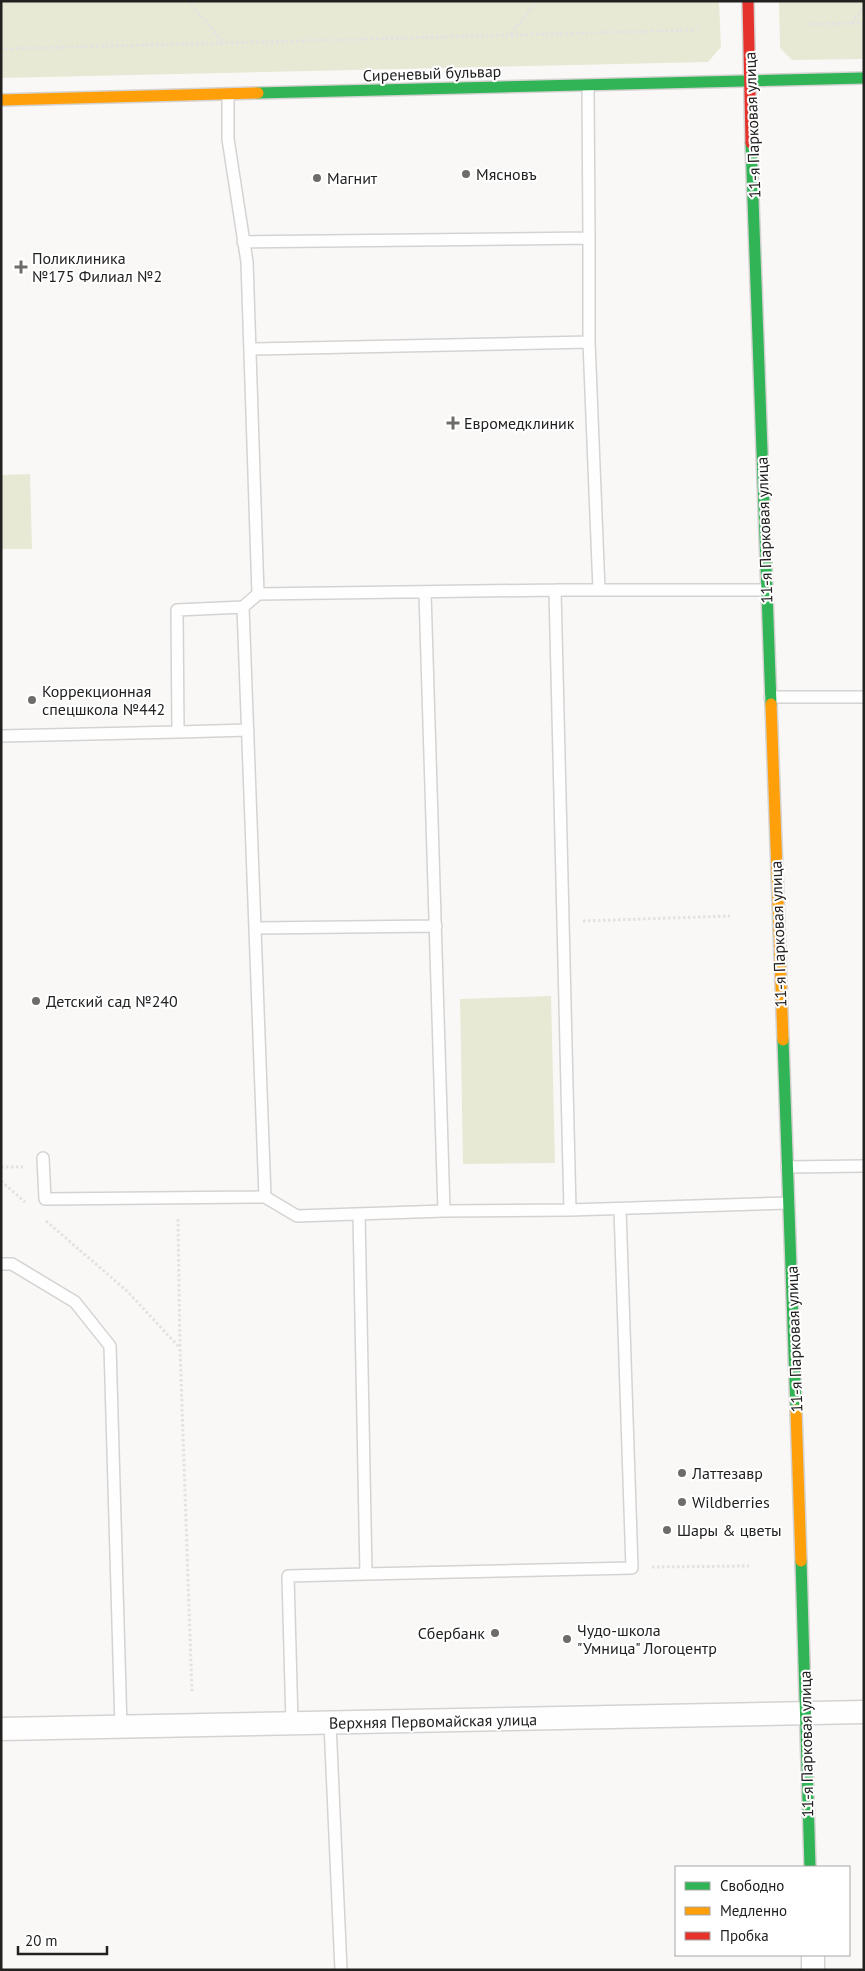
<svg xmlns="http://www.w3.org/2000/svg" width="865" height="1971" font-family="'PT Sans',sans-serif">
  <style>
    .green { fill: #e8e9d4 }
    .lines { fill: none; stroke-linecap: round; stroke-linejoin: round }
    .lane-casing { stroke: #d5d3d2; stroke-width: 14 }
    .street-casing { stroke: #d5d3d2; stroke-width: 25 }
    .fast-casing { stroke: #d5d3d2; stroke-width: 14 }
    .slow-casing { stroke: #d5d3d2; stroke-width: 14 }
    .jam-casing { stroke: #d5d3d2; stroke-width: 14 }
    .path { stroke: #e2e2e2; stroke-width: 3; stroke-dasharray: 2.5 2.5; stroke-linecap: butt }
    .lane { stroke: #fefefe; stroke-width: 11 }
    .street { stroke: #fefefe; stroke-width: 22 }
    .fast { stroke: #30b455; stroke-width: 11 }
    .slow { stroke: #ff9f0a; stroke-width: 11 }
    .jam { stroke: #e5322d; stroke-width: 11 }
    .poi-dot { fill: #6e6c6b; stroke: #fff; stroke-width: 2 }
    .labels { text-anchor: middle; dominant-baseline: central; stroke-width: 4; stroke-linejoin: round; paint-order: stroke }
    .street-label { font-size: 16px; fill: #232120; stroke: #fff }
    .poi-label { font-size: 16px; fill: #232120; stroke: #fff; text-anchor: start }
  </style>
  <rect width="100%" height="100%" fill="#faf8f6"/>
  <path class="green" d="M1,1h718l2,46 -13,15 -707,16z
    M779,1h85v58l-72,1 -12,-12z
    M30,474l2,75h-31v-74z
    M551,996l4,167 -92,1 -3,-165z"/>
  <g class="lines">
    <g class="lane-casing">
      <path id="lane" d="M228,95v44l19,123 11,332 297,-4h211
        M589,238v104l10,248
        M243,242l346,-4 -1,-153
        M251,349l338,-7
        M555,590l15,620
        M425,593l19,618
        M258,594l-15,13 22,590 32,19 147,-5 126,-1 219,-7
        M243,607l-66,3 1,122 70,-2
        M770,697h94
        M1,736l177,-4
        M256,928l180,-2
        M43,1158l2,41 220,-2
        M787,1167l77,-1
        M359,1214l7,360 266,-6 -12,-359
        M1,1264h11l63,38 35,44 11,381
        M330,1723l11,247
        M292,1724l-4,-148 78,-2"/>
    </g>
    <g class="street-casing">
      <path id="street" d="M1,1729l863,-17
        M813,1955v15"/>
    </g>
    <g class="fast-casing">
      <path id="fast" d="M258,93l606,-15
        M751,143l20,561
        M783,1040l13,370
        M801,1561l9,306"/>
    </g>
    <g class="slow-casing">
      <path id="slow" d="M1,100l257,-7
        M771,704l12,336
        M796,1410l5,151"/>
    </g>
    <g class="jam-casing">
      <path id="jam" d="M748,1l3,142"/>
    </g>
    <path class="path" d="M188,1l35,41
      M852,23l12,-18
      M807,24l57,-1
      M511,34l26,-33
      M1,49l696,-19
      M583,921l147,-5
      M1,1167h22
      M1,1181l24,21
      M178,1219l2,129 12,345
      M46,1221l81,70 52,56
      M652,1567l97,-1"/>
    <use href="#lane" class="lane"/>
    <use href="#street" class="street"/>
    <use href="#fast" class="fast"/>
    <use href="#slow" class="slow"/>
    <use href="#jam" class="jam"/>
  </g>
  <g class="poi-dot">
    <circle cx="466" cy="174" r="5"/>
    <circle cx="317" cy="178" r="5"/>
    <path d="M18.5 259.5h5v5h5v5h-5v5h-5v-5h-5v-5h5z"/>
    <path d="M450.5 415.5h5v5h5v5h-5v5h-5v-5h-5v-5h5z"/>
    <circle cx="32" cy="700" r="5"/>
    <circle cx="36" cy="1001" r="5"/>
    <circle cx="682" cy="1473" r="5"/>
    <circle cx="682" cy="1502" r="5"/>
    <circle cx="667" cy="1530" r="5"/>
    <circle cx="495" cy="1633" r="5"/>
    <circle cx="567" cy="1639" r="5"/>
  </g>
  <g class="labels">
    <g class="street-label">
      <text transform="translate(432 73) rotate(-2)">Сиреневый бульвар</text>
      <text transform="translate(752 125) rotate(-92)">11-я Парковая улица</text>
      <text transform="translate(764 530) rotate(-92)">11-я Парковая улица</text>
      <text transform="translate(778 934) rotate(-92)">11-я Парковая улица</text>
      <text transform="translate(794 1339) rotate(-92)">11-я Парковая улица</text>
      <text transform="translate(433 1721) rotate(-1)">Верхняя Первомайская улица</text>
      <text transform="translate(806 1744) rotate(-91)">11-я Парковая улица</text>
    </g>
    <g class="poi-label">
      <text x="476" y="174">Мясновъ</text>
      <text x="327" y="178">Магнит</text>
      <text x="32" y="258">Поликлиника<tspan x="32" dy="18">№175 Филиал №2</tspan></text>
      <text x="464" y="423">Евромедклиник</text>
      <text x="42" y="691">Коррекционная<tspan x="42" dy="18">спецшкола №442</tspan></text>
      <text x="46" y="1001">Детский сад №240</text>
      <text x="692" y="1473">Латтезавр</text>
      <text x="692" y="1502">Wildberries</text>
      <text x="677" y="1530">Шары &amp; цветы</text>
      <text x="577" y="1630">Чудо-школа<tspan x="577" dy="18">"Умница" Логоцентр</tspan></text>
      <text x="485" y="1633" text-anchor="end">Сбербанк</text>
    </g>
  </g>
  <rect width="865" height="1971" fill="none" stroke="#232120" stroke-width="5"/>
  <rect x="675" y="1866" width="175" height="90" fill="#ffffff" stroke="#a7a6a6"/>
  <rect x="685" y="1882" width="25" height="8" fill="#30b455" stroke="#a7a6a6"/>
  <text x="720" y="1891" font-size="15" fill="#232120">Свободно</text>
  <rect x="685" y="1907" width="25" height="8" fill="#ff9f0a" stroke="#a7a6a6"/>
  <text x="720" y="1916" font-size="15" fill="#232120">Медленно</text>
  <rect x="685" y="1932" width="25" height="8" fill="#e5322d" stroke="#a7a6a6"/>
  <text x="720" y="1941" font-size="15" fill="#232120">Пробка</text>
  <path d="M18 1946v8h89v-8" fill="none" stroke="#232120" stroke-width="2.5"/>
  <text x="25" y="1946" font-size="15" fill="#232120" stroke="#ffffff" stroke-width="4" paint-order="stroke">20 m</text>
</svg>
